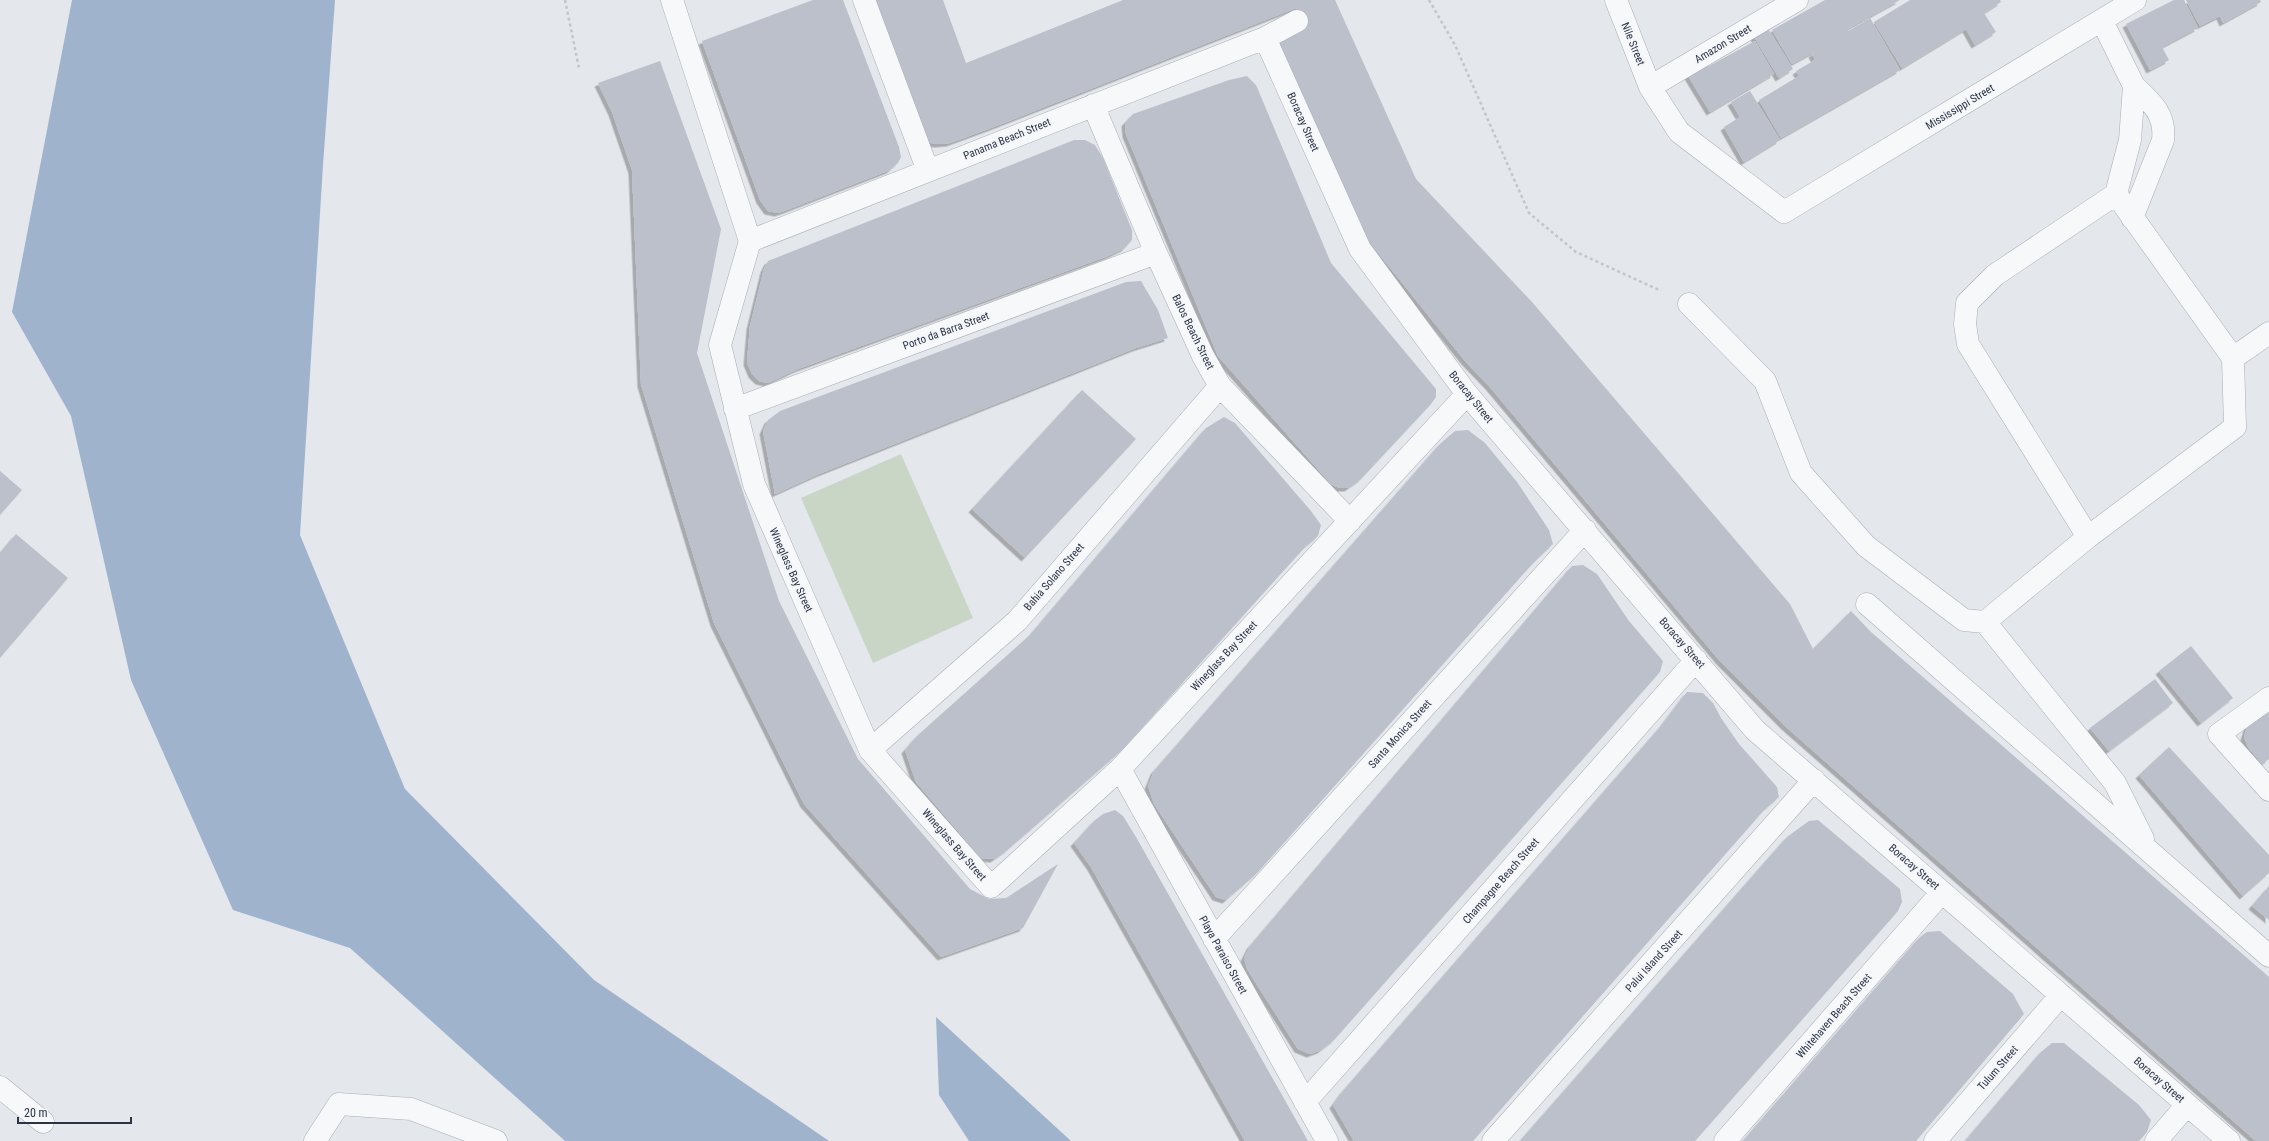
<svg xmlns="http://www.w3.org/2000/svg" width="2269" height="1141" font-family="'Roboto Condensed',sans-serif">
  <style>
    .green { fill: #c9d6c5 }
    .water { fill: #9fb4cc }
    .building { fill: #bbc0ca; filter: url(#shadow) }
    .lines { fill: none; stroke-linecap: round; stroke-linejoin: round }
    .minor-casing { stroke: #a9aeb7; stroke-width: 23 }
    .path { stroke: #c2c5cb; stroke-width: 2.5; stroke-dasharray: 3 3; stroke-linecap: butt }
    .minor { stroke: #f7f8fa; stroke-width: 22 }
    .labels { text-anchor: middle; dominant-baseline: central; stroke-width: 3.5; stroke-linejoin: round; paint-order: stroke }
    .street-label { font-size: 11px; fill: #2b3445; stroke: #f4f6f9 }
  </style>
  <defs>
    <filter id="shadow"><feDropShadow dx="-3.5" dy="3.5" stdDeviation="0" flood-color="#0004"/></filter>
  </defs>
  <rect width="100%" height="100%" fill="#e4e7ec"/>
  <path class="green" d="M901,454l72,164 -100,45 -72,-165z"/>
  <path class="water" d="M72,0h263l-12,165 -23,370 105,254 189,191 235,161h-264l-215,-193 -117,-38 -102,-230 -60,-264 -59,-104z
    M936,1017l135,124h-102l-30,-46z"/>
  <path class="building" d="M813,0h30l56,147 2,10 -3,6 -8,7 -103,40 -9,3 -10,-2 -8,-11 -58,-159z
    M872,0h71l23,63 157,-63h212l81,179 116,123 258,302 23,45 38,-38 20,21 398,345v164h-13l-471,-415 -65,-65 -231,-275 -24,-25 -102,-127 -17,-45 -67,-141 1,-8 25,-15 -9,-17 -305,120 -41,15 -12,1 -7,-1 -7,-11z
    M1825,0h75l-49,27 1,1 -12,8 30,-18 30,52 -119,68 -22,-38 40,-24 -3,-5 19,-11 -3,-6 9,-6 -29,16 -20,-34z
    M1910,0h90l1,2 -17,11 12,19 -21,13 -9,-16 -64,39 -28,-46z
    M2174,0h10l14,28 -36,19 7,13 -19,10 -24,-46z
    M2186,0h74l1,2 -38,21 -3,-7 -20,10z
    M1767,27l26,42 -14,9 -26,-43z
    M1755,41l19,33 -64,38 -23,-38 19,-12 3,4z
    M660,61l61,168 -24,124 82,248 79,158 112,130 19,10 17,-1 52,-34 -35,64 -82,29 -137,-153 -90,-181 -73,-239 -9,-214 -20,-58 -14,-29z
    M1247,76l9,9 75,178 105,126v8l-5,7 -70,75 -13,9h-9l-8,-4 -113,-128 -92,-222 -1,-11 8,-9 96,-34z
    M1750,91l30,49 -36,22 -20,-35 16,-10 -9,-15z
    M1074,140h11l10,5 8,13 29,72v10l-7,8 -17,8 -310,113 -30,14 -9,-2 -7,-7 -5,-12 3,-36 14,-57 4,-8z
    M1141,281l17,29 10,28 -32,10 -317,126 -44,20 -12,-63 5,-11 12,-9 346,-129z
    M1082,390l54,49 -111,119 -53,-49z
    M1224,417l11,6 76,88 10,14 -3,11 -13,11 -182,202 -116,101 -13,9 -13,-1 -65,-76 -11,-32 12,-14 114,-102 175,-206z
    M1468,430l17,13 32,39 32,48 4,14 -19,18 -277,311 -31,27 -10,-3 -62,-93 -6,-18 6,-15 286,-327 15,-13z
    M0,471l22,19 -22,25z
    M16,534l52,44 -68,80v-105z
    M1583,565l14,9 32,47 34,40 -3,11 -326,368 -13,10 -11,4 -12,-5 -51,-80 -3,-11 6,-12 322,-380z
    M2191,646l42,52 -32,25 -42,-52z
    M2155,679l18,24 -64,48 -19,-23z
    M1687,692l16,1 10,10 8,15 18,26 38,43 2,10 -14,12 -292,332h-119l-21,-36 10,-14 319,-366z
    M2269,713v46l-7,5 -14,-17 -4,-10 4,-13z
    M2169,747l100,108v18l-26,23 -104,-121z
    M1115,810l8,6 13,21 172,304h-63l-154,-274 -17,-24 20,-22 9,-7z
    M1818,820l82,69 2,13 -4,9 -203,230h-175l267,-304 22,-16z
    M2269,886v34l-17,-14z
    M1940,931l73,63 11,20 -108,127h-173l177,-204 7,-5z
    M2052,1043h12l75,62 12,15 -4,12 -8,9h-174l76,-89z"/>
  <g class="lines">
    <g class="minor-casing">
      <path id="minor" d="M672,0l78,241
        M864,0l64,171
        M1616,0l34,87 29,45 105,80 351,-212
        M1265,38l95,211 107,145 288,336 474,411
        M1650,87l147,-87
        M1093,105l63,148 47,103 17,30 130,135
        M2132,218l31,-78c3,-26 -12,-38 -29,-54
        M750,241l-30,104 34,139 116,266 121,137 129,-118 347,-375
        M750,241l515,-203 32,-17
        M1689,304l76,77 36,92 65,73 98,74 21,2 103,-85 147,-110 -2,-69 -117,-164
        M2233,358l36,-25
        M735,409l421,-156
        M2088,537l-120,-193 -3,-20 2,-21 28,-28 121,-81 14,-54 4,-54 -32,-65
        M1867,604l402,352
        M1985,622l130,161 28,56
        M2269,698l-50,36 50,56
        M870,750l147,-129 203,-235
        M1120,769l207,372
        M1214,939l371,-409
        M0,1087l43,35
        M1305,1102l391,-442
        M315,1141l24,-37 72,5 85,32
        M1493,1141l321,-361
        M1725,1141l217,-249
        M1935,1141l126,-146
        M2156,1141l31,-36"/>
    </g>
    <path class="path" d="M565,0l14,68
      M1429,0l26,45 74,168 47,39 85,39"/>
    <use href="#minor" class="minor"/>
  </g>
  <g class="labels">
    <g class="street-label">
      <text transform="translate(1633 44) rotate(68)">Nile Street</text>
      <text transform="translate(1723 44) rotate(-31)">Amazon Street</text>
      <text transform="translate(1960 107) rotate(-31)">Mississippi Street</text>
      <text transform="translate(1303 122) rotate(66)">Boracay Street</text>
      <text transform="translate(1007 139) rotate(-22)">Panama Beach Street</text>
      <text transform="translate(946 331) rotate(-20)">Porto da Barra Street</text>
      <text transform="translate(1193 332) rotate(64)">Balos Beach Street</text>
      <text transform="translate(1471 397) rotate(51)">Boracay Street</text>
      <text transform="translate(791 570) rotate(66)">Wineglass Bay Street</text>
      <text transform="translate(1054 577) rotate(-49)">Bahia Solano Street</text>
      <text transform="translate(1682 643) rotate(49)">Boracay Street</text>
      <text transform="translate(1224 656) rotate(-47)">Wineglass Bay Street</text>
      <text transform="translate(1400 734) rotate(-48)">Santa Monica Street</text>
      <text transform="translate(954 845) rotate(49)">Wineglass Bay Street</text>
      <text transform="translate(1914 867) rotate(41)">Boracay Street</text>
      <text transform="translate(1501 881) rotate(-49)">Champagne Beach Street</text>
      <text transform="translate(1223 955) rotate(61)">Playa Paraiso Street</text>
      <text transform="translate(1654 961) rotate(-48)">Palui Island Street</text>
      <text transform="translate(1834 1016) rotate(-49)">Whitehaven Beach Street</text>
      <text transform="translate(1998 1068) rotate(-49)">Tulum Street</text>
      <text transform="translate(2159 1080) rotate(41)">Boracay Street</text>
    </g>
  </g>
  <path d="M18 1117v6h113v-6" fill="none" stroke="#2b3445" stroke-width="2"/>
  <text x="24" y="1117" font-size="12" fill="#2b3445" stroke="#f4f6f9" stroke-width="3" paint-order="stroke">20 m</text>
</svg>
